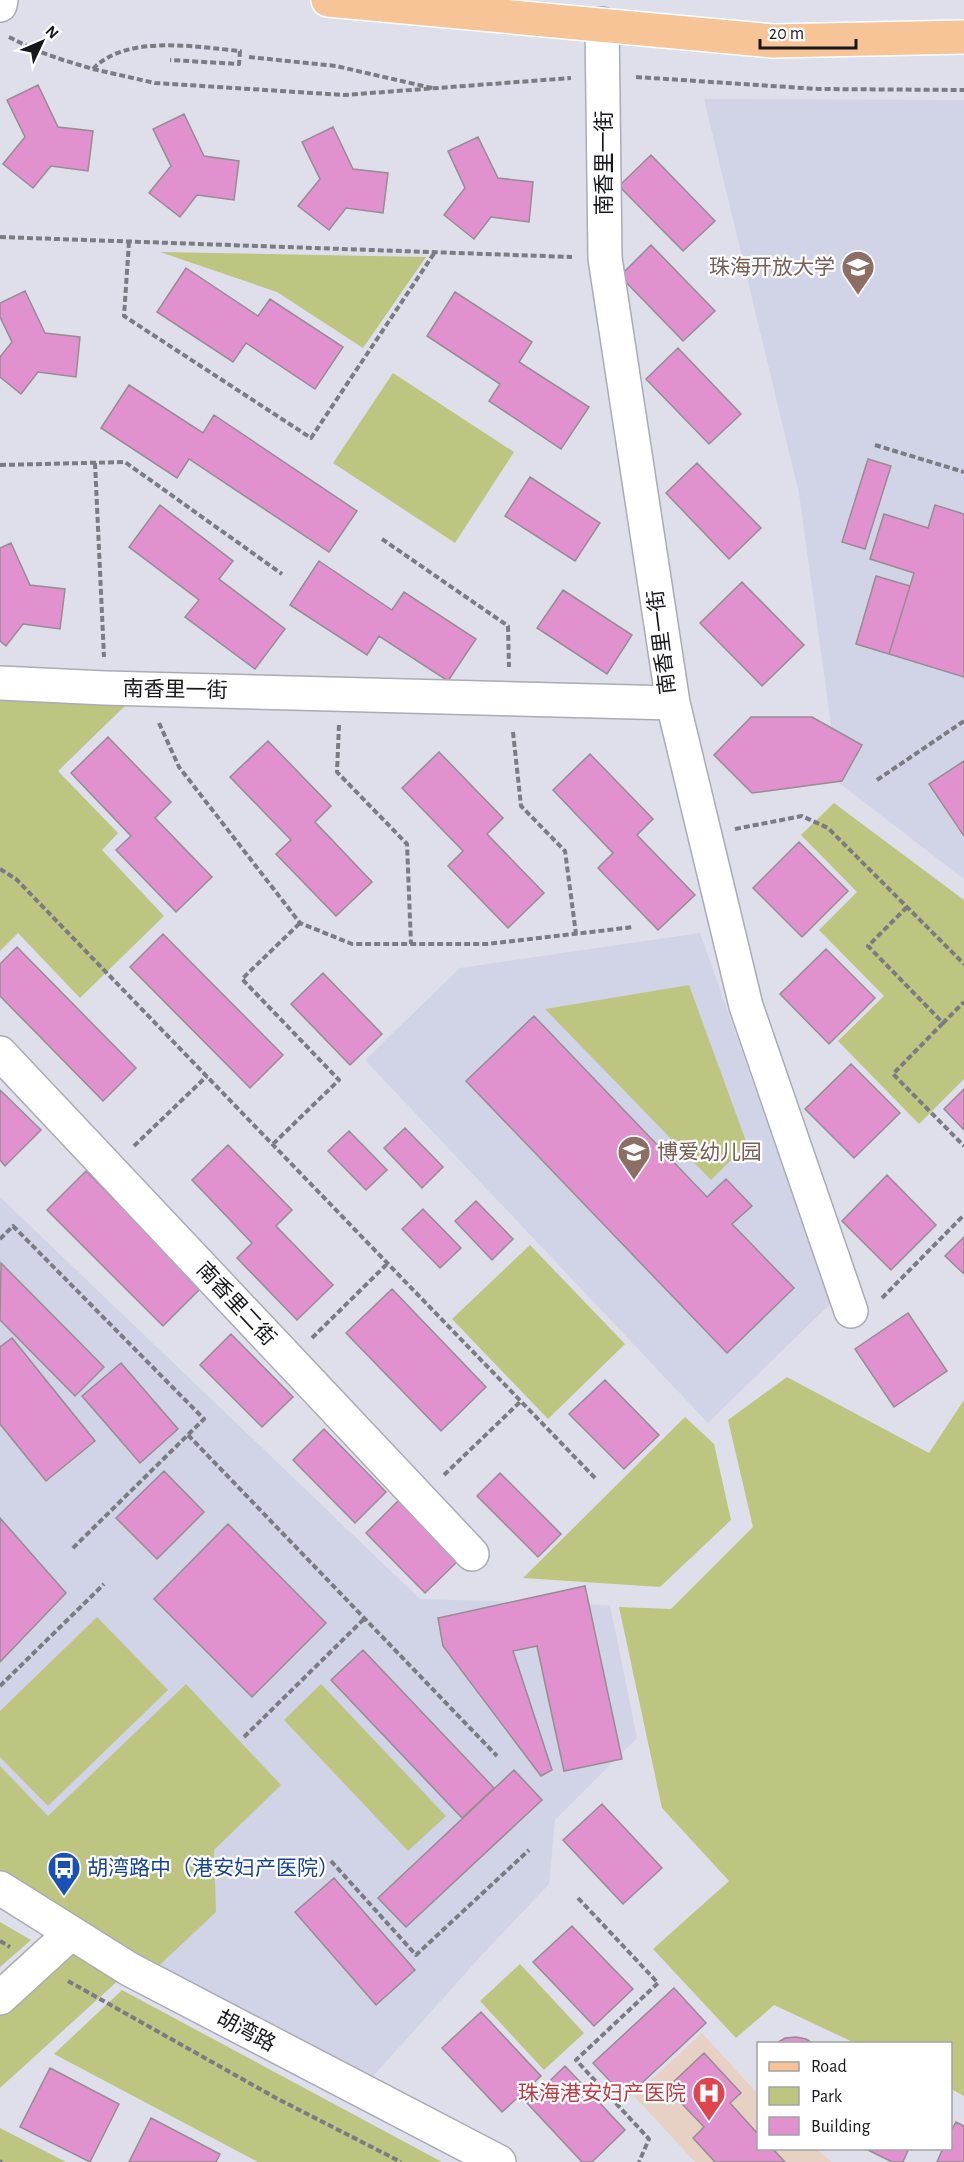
<svg xmlns="http://www.w3.org/2000/svg" width="964" height="2162" font-family="'Alegreya Sans','Noto Sans SC',sans-serif">
  <style>
    .built { fill: #d1d3e6 }
    .medical { fill: #e7d1c5 }
    .green { fill: #bec580 }
    .building { fill: #e191cd; stroke: #968c93; stroke-width: 1.5 }
    .lines { fill: none; stroke-linecap: round; stroke-linejoin: round }
    .minor-casing { stroke: #aaabb6; stroke-width: 36 }
    .major-casing { stroke: #fff; stroke-width: 36 }
    .path { stroke: #7a7b83; stroke-width: 4; stroke-dasharray: 6 3; stroke-linecap: butt }
    .minor { stroke: #fff; stroke-width: 33 }
    .major { stroke: #f7c498; stroke-width: 33 }
    .labels { text-anchor: middle; dominant-baseline: central; stroke-width: 4.5; stroke-linejoin: round; paint-order: stroke }
    .street-label { font-size: 21px; fill: #17181c; stroke: #fff }
    .education-label { font-size: 21px; fill: #785e54; stroke: #fff; text-anchor: end }
    .transit-label { font-size: 21px; fill: #164399; stroke: #fff; text-anchor: start }
    .health-label { font-size: 21px; fill: #be3a42; stroke: #fff; text-anchor: end }
  </style>
  <rect width="100%" height="100%" fill="#dedfeb"/>
  <path class="built" d="M704,99l260,1v779l-125,-96 -40,-290z
    M700,933l131,370 -123,120 -343,-363 95,-92z
    M0,1197l420,402 190,6 27,133 -82,82 -6,64 -69,73 -113,126 -220,-123 -147,-90z"/>
  <path class="medical" d="M702,2033l56,61v54l58,1 16,13h-137l-61,-66z"/>
  <path class="green" d="M160,252l266,5 -63,91 -86,-56z
    M393,373l121,79 -59,91 -122,-80z
    M0,695l129,7 -71,69 60,62 -16,17 62,66 -84,82 -62,-65 -18,18z
    M834,803l130,97v179l-45,45 -81,-83 46,-45 -65,-66 38,-38 -56,-57z
    M689,985l58,159 -36,36 -166,-171z
    M530,1245l95,99 -77,75 -96,-100z
    M787,1377l142,76 35,-53v696l-13,-7 -1,-45 -95,-1 -81,-38 -38,33 -83,-89 76,-68 -67,-73 -43,-201 52,2 82,-82 -25,-107z
    M685,1417l29,27 17,76 -71,67 -137,-9z
    M97,1617l71,73 -120,116 -48,-49v-46z
    M186,1684l95,101 -67,65 2,62 -66,62 -150,-95v-113l48,50z
    M321,1684l125,132 -38,35 -124,-131z
    M0,1922l31,18 -31,27z
    M74,1949l48,28 -122,111v-72z
    M520,1964l64,69 -40,37 -64,-69z
    M122,1990l320,172h-184l-204,-108z
    M0,2128l66,34h-66z"/>
  <path class="building" d="M38,85l20,42 35,4 -5,40 -37,-5 -18,22 -30,-24 22,-27 -18,-37z
    M184,114l20,42 35,5 -5,39 -37,-5 -17,22 -31,-24 22,-27 -18,-37z
    M333,127l20,42 35,4 -5,40 -37,-5 -17,22 -31,-24 22,-27 -18,-37z
    M478,137l20,41 35,4 -4,40 -38,-5 -17,22 -30,-24 21,-27 -17,-37z
    M651,155l64,66 -32,30 -64,-65z
    M651,245l64,66 -32,30 -63,-65z
    M186,268l72,48 12,-17 73,48 -28,42 -69,-46 -13,19 -76,-50z
    M25,291l20,42 35,4 -4,40 -38,-5 -17,22 -21,-17v-20l12,-15 -12,-25v-14z
    M455,292l77,50 -13,20 70,45 -28,42 -72,-48 11,-17 -73,-48z
    M678,348l63,66 -32,30 -63,-65z
    M129,385l74,48 11,-18 143,96 -28,41 -140,-93 -12,19 -76,-50z
    M868,459l23,7 -26,83 -23,-7z
    M697,463l64,65 -32,31 -63,-66z
    M530,477l70,46 -25,38 -70,-45z
    M160,505l73,56 -14,18 66,50 -30,40 -70,-52 14,-17 -70,-53z
    M935,505l29,9v163l-75,-23 25,-81 -44,-14 14,-45 44,14z
    M11,543l19,42 35,4 -5,40 -37,-5 -17,22 -6,-5v-93z
    M319,561l73,49 12,-18 72,47 -28,42 -69,-45 -12,19 -77,-50z
    M876,576l34,10 -21,68 -33,-10z
    M742,582l62,63 -42,41 -62,-63z
    M563,590l69,45 -25,39 -70,-46z
    M751,717h61l50,28 -20,36 -90,12 -38,-38z
    M108,737l63,65 -16,16 57,59 -36,35 -60,-62 15,-14 -60,-63z
    M268,741l63,65 -16,16 57,60 -36,34 -60,-62 15,-14 -61,-63z
    M439,752l64,66 -16,16 57,59 -36,35 -60,-62 15,-15 -61,-63z
    M590,754l63,65 -16,16 58,60 -37,35 -60,-62 15,-15 -60,-63z
    M964,761v75l-35,-52z
    M799,842l49,49 -46,46 -49,-49z
    M163,934l120,121 -33,33 -120,-121z
    M17,947l119,121 -33,33 -103,-105v-32z
    M826,949l49,49 -46,46 -49,-50z
    M323,973l59,61 -32,31 -59,-61z
    M534,1016l173,181 19,-18 26,27 -20,18 62,64 -67,65 -261,-272z
    M851,1064l49,49 -46,45 -49,-49z
    M964,1089v41l-20,-21z
    M0,1090l41,40 -36,36 -5,-6z
    M405,1128l38,39 -21,21 -38,-40z
    M349,1131l38,39 -21,20 -38,-39z
    M228,1145l64,65 -16,16 57,59 -36,35 -60,-62 15,-15 -60,-63z
    M86,1171l116,116 -39,39 -116,-116z
    M887,1175l49,50 -45,45 -49,-49z
    M476,1201l37,38 -21,21 -37,-39z
    M423,1209l38,39 -21,20 -38,-39z
    M964,1237v37l-19,-18z
    M1,1263l103,104 -29,29 -75,-76z
    M392,1289l94,98 -45,44 -95,-98z
    M908,1313l39,58 -53,36 -39,-58z
    M231,1334l62,63 -31,30 -62,-62z
    M12,1338l83,103 -49,40 -46,-57v-77z
    M121,1363l57,66 -38,34 -58,-67z
    M605,1380l54,55 -35,34 -55,-55z
    M324,1429l62,63 -31,31 -62,-63z
    M164,1471l40,41 -47,47 -41,-41z
    M500,1473l61,61 -23,23 -61,-61z
    M402,1497l60,60 -37,36 -59,-60z
    M0,1518l66,75 -66,69z
    M228,1524l98,99 -74,74 -98,-98z
    M585,1586l37,173 -58,12 -27,-125 -24,5 39,119 -11,6 -98,-130 -5,-28z
    M363,1650l131,138 -32,30 -131,-138z
    M514,1770l28,30 -136,127 -28,-29z
    M602,1804l60,64 -39,36 -60,-64z
    M334,1878l81,92 -39,35 -81,-93z
    M572,1926l61,63 -39,37 -61,-64z
    M674,1988l32,35 -80,75 -33,-35z
    M481,2012l60,64 -39,36 -60,-64z
    M796,2037l10,2 8,5h-39l10,-6z
    M704,2053l37,40 -11,10 28,31v14h14l13,14h-70l-22,-24 11,-11 -37,-39z
    M565,2066l60,64 -33,32h-10l-55,-59z
    M50,2068l69,36 -29,58 -70,-35z
    M151,2118l69,36 -4,8h-87z
    M956,2122l8,4v36h-27l6,-14h7v-15z
    M864,2148h45l-6,14h-11z"/>
  <g class="lines">
    <g class="minor-casing">
      <path id="minor" d="M0,5l1,-5
        M0,683l105,5 568,15 -68,-445 -3,-234
        M673,703l73,303 105,305
        M0,1053l472,501
        M0,1888l129,81 370,193
        M0,1998l71,-65"/>
    </g>
    <g class="major-casing">
      <path id="major" d="M328,0l445,41 191,-4"/>
    </g>
    <path class="path" d="M9,37l26,13 28,10 30,9 62,14 189,12 227,-17
      M249,57l87,9 96,22
      M93,69c33,-35 104,-22 147,-18l-1,13 -69,-4
      M636,77l182,12 146,1
      M0,237l572,20
      M129,242l-5,74 187,122 124,-186
      M875,445l89,27
      M95,463l9,194
      M0,465l125,-3 157,112
      M382,539l126,87 1,41
      M159,723l20,44 121,156 52,21h135l147,-17
      M339,725l-2,47 70,72 4,100
      M513,732l8,74 44,45 11,83
      M877,780l87,-59
      M735,829l67,-13 26,12 136,136
      M0,869l16,10 580,600
      M907,907l-39,39 75,77 21,-21
      M943,1023l-50,51 71,72
      M273,1144l66,-64 -97,-101 58,-56
      M134,1146l73,-70
      M0,1239l13,-13 191,193 -132,130
      M882,1298l82,-83
      M312,1338l76,-75
      M188,1435l309,321
      M444,1475l77,-74
      M0,1686l104,-102
      M244,1737l120,-118
      M331,1861l85,94 113,-105
      M578,1898l80,85 -82,77 73,79 -10,23
      M0,1941l10,6
      M68,1981l208,117 125,64
      M0,2161l2,1"/>
    <use href="#minor" class="minor"/>
    <use href="#major" class="major"/>
  </g>
  <defs>
    <g id="university-pin" transform="scale(1.725)"><path d="M0 17L-7.5 6A9.5 9.5 0 1 1 7.5 6Z" fill="#8d6e63" stroke="#fff"/><path d="M0-5L7-2L0 1L-7-2ZM-4 1L0 2.5L4 1V4Q0 6-4 4Z" fill="#fff"/></g>
    <g id="school-pin" transform="scale(1.725)"><path d="M0 17L-7.5 6A9.5 9.5 0 1 1 7.5 6Z" fill="#8d6e63" stroke="#fff"/><path d="M0-5L7-2L0 1L-7-2ZM-4 1L0 2.5L4 1V4Q0 6-4 4Z" fill="#fff"/></g>
    <g id="bus-pin" transform="scale(1.725)"><path d="M0 17L-7.5 6A9.5 9.5 0 1 1 7.5 6Z" fill="#1a4fb4" stroke="#fff"/><path d="M-5-6H5V4H4V6H2V4H-2V6H-4V4H-5ZM-3.5-4V0h7V-4ZM-3.5 1.2v1.5H-2V1.2ZM2 1.2v1.5H3.5V1.2Z" fill="#fff"/></g>
    <g id="hospital-pin" transform="scale(1.725)"><path d="M0 17L-7.5 6A9.5 9.5 0 1 1 7.5 6Z" fill="#e0444e" stroke="#fff"/><path d="M-5-5h3v3.5h4V-5h3V5h-3V1.5h-4V5h-3Z" fill="#fff"/></g>
  </defs>
  <g fill-rule="evenodd">
    <use href="#university-pin" x="858" y="267"/>
    <use href="#school-pin" x="634" y="1152"/>
    <use href="#bus-pin" x="64" y="1868"/>
    <use href="#hospital-pin" x="709" y="2093"/>
  </g>
  <g class="labels">
    <g class="street-label">
      <text transform="translate(604 163) rotate(-90)">南香里一街</text>
      <text transform="translate(662 642) rotate(-97)">南香里一街</text>
      <text transform="translate(175 690) rotate(1)">南香里一街</text>
      <text transform="translate(236 1304) rotate(47)">南香里二街</text>
      <text transform="translate(246 2031) rotate(28)">胡湾路</text>
    </g>
    <g class="education-label">
      <text x="835" y="267">珠海开放大学</text>
      <text x="657" y="1152" text-anchor="start">博爱幼儿园</text>
    </g>
    <g class="transit-label">
      <text x="87" y="1868">胡湾路中（港安妇产医院）</text>
    </g>
    <g class="health-label">
      <text x="686" y="2093">珠海港安妇产医院</text>
    </g>
  </g>
  <rect x="757" y="2042" width="195" height="108" fill="#ffffff" stroke="#a2a3a4" stroke-width="1.5"/>
  <rect x="769" y="2062" width="30" height="9" fill="#f7c498" stroke="#a2a3a4" stroke-width="1.5"/>
  <text x="811" y="2072" font-size="18" fill="#17181c">Road</text>
  <rect x="769" y="2087" width="30" height="18" fill="#bec580" stroke="#a2a3a4" stroke-width="1.5"/>
  <text x="811" y="2102" font-size="18" fill="#17181c">Park</text>
  <rect x="769" y="2117" width="30" height="18" fill="#e191cd" stroke="#a2a3a4" stroke-width="1.5"/>
  <text x="811" y="2132" font-size="18" fill="#17181c">Building</text>
  <g transform="translate(42 42) rotate(46)" stroke="#ffffff" stroke-width="4.5" paint-order="stroke">
  <path d="M0-4.5L10 22L0 15L-10 22Z" fill="#17181c"/>
  <text y="-9" font-size="16" font-weight="bold" text-anchor="middle" fill="#17181c">N</text>
  </g>
  <path d="M760 39v9h96v-9" fill="none" stroke="#17181c" stroke-width="3"/>
  <text x="769" y="39" font-size="18" fill="#17181c" stroke="#ffffff" stroke-width="4.5" paint-order="stroke">20 m</text>
</svg>
